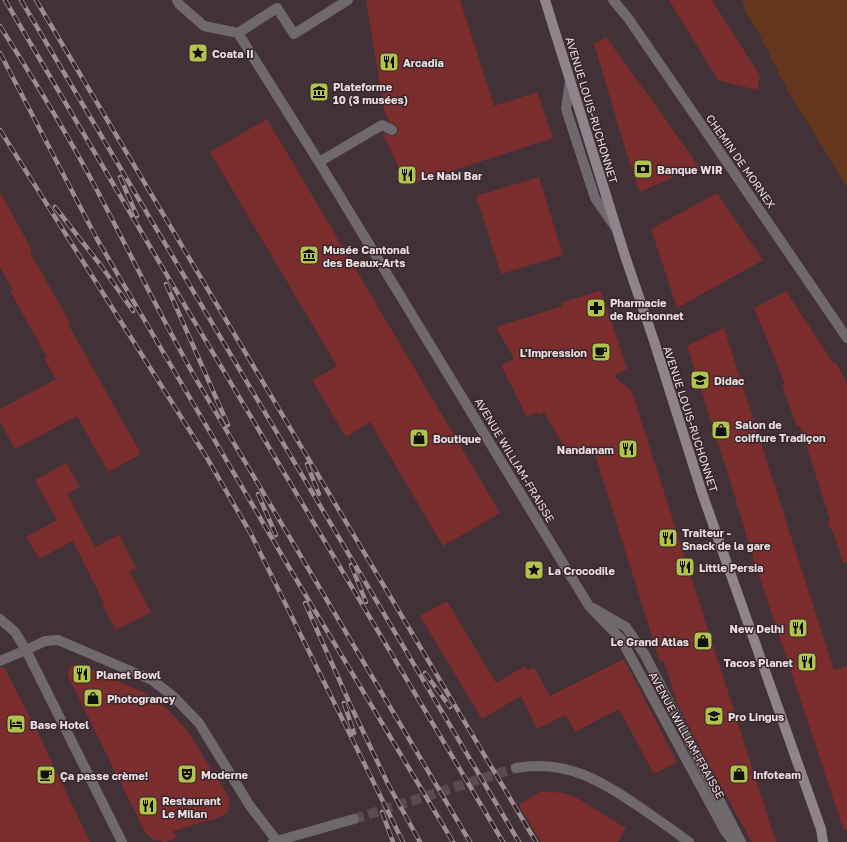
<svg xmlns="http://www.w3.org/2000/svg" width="847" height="842" font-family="'Golos Text',sans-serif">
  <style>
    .green { fill: #64361e }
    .building { fill: #7b2c2c }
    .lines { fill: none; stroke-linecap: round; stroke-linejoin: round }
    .tertiary-tunnel { stroke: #5b4b50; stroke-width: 10; stroke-dasharray: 10 5; stroke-linecap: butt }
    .service { stroke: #6f686d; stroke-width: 10 }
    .pedestrian { stroke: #6f686d; stroke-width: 10 }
    .minor { stroke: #6f686d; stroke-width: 10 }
    .tertiary { stroke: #6f686d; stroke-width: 10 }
    .secondary { stroke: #8f848b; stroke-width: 10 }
    .rail-casing { stroke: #9c8d91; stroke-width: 4.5 }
    .rail { stroke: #38272c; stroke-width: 3; stroke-dasharray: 9; stroke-linecap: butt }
    .labels { text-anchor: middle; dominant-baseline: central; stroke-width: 3; stroke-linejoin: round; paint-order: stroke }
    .poi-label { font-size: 11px; font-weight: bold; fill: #e9dde0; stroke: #38272c; text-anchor: start }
    .street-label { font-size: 11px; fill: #e9dde0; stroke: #38272c }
  </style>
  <rect width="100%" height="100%" fill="#423136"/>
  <path class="green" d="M742,0h105v187l-59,-96 -31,-61 -12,-19v-3z"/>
  <path class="building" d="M366,0h94l34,106 43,-14 16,46 -145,47 -25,-50 2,-1 7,2h3l3,-3v-4l-1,-3 -7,-4 -6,-11z
    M669,0h43l48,76 -3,14 -39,-10z
    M606,37l68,94 24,35 -58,26 -14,-41 -32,-107z
    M267,119l233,394 -57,33 -73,-124 -24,15 -34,-57 25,-14 -127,-214z
    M539,177l24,78 -62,19 -25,-78z
    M0,192l32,58 -2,2 40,71 -2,1 73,130 -33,18 -31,-56 -62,33 -15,-27v-13l56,-30 -12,-21 3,-1 -37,-66 3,-1 -13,-23z
    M717,193l46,67 -86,48 -26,-79z
    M601,291l26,78 -13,7 18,16 144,450h-24l-51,-92 -24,-47 -13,-42 -4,1 -68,-217 -22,12 -26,-45 -6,3 -2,-3 -9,5 -26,-52 13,-6 -18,-32 67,-21 -1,-4z
    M786,291l48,73 2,-1 11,20v179l-4,1 -8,-26 -8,-15 3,-2 -30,-94 -3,1 -15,-42 3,-1 -31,-76z
    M724,328l110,342 13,-4v164l-3,1 -19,-57 -71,-214 -28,-92 -39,-122z
    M66,463l14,24 -13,7 28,53 24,-12 17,33 -7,3 22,41 -35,18 -14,-26 2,-1 -31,-62 -34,18 -13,-22 31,-17 -22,-40z
    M447,601l49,82 29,-17 3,5 6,-4 16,29 74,-37 53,103 -23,12 -35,-65 -44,23 -9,-17 -29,14 -16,-33 -39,23 -62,-103z
    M74,664l10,2 68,30 20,18 16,18 41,65v11l-2,5 -6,4 -48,14 3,7 -11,4 -13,-3 -7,-7 -77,-156v-5l2,-4z
    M0,667h4l35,68 51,107h-90z
    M541,791l22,2 14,5 49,30 -8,14h-77l-22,-37z"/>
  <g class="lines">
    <path class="tertiary-tunnel" d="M354,819l162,-51"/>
    <path class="service" d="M570,81l-4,28 29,89 20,29
      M593,608l33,19 19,28 96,187"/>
    <path class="pedestrian" d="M177,0l2,4 25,22 34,7 81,129
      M238,33l39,-25 17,26 54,-34
      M392,130l-10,-5 -63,37 270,444 32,33 104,192 8,11"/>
    <path class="minor" d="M613,0l15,18 68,99 151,221
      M0,661l26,-11"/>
    <path class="tertiary" d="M0,619l15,13 11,18 96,192
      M26,650l19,-9 13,-1 94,40 22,17 25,26 51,83 27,35
      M516,768c50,-9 86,13 125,40 16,11 32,22 48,34
      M273,842l81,-23"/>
    <path class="secondary" d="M545,0l80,256 29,85 48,152 119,336 2,13"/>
    <g class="rail-casing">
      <path id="rail" d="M5,0l147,250 351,592
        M21,0l498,842
        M36,0l500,842
        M0,26c35,55 70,112 100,170 32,61 62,123 96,183l274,463
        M0,53l97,186 193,330 163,273
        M0,130l207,328 44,76 152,308
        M120,177l17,39
        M55,207l47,60 31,44
        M166,284l62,141
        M307,464l12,30
        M258,494l18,41
        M351,565l15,37
        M305,603l45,101 38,80 32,58
        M425,673l25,34
        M344,703l10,30
        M382,812l11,30"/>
    </g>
    <use href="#rail" class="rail"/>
  </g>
  <defs>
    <g id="sight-square" transform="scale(1)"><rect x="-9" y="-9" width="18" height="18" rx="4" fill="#b2c34c" stroke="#38272c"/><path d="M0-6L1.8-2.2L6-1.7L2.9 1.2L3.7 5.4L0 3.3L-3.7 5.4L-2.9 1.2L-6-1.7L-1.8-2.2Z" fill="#111"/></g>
    <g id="restaurant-square" transform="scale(1)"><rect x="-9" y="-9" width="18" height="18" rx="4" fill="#b2c34c" stroke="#38272c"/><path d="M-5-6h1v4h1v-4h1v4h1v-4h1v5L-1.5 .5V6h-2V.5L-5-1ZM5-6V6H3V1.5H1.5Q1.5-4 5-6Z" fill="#111"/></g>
    <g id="museum-square" transform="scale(1)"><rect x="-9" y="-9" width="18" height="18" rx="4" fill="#b2c34c" stroke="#38272c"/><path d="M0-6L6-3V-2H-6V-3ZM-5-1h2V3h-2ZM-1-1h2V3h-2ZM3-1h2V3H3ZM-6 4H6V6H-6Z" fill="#111"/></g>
    <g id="bank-square" transform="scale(1)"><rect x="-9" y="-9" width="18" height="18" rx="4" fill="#b2c34c" stroke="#38272c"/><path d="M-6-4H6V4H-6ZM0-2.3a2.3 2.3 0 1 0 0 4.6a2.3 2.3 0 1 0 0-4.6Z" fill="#111"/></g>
    <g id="pharmacy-square" transform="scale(1)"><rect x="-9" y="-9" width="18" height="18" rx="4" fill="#b2c34c" stroke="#38272c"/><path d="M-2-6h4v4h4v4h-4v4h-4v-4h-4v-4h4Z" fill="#111"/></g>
    <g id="cafe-square" transform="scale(1)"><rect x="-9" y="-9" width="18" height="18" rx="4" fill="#b2c34c" stroke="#38272c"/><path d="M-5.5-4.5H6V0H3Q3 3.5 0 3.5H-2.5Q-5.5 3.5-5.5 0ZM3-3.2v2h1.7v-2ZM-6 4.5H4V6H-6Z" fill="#111"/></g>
    <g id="school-square" transform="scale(1)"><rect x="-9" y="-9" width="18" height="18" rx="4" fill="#b2c34c" stroke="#38272c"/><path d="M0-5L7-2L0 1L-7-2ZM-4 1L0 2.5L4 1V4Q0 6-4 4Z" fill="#111"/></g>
    <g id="shop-square" transform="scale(1)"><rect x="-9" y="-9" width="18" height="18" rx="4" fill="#b2c34c" stroke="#38272c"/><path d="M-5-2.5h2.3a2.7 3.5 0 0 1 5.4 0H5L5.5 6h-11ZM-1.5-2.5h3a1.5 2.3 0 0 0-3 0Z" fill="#111"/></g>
    <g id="hotel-square" transform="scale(1)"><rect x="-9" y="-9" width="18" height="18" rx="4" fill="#b2c34c" stroke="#38272c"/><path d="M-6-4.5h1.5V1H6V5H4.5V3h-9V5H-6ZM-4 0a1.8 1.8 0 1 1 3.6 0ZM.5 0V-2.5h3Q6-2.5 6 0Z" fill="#111"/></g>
    <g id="theatre-square" transform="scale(1)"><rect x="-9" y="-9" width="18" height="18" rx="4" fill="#b2c34c" stroke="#38272c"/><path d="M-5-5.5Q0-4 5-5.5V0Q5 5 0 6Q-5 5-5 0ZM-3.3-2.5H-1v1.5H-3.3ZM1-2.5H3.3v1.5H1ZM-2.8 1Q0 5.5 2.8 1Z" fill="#111"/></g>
  </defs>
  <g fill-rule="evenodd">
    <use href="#sight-square" x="198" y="53"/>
    <use href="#restaurant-square" x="389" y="62"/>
    <use href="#museum-square" x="319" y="92"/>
    <use href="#bank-square" x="643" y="169"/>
    <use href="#restaurant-square" x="407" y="175"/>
    <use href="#museum-square" x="309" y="255"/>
    <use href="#pharmacy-square" x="596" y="308"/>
    <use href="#cafe-square" x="601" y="352"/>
    <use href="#school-square" x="700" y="380"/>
    <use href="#shop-square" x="721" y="430"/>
    <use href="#shop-square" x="419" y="438"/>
    <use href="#restaurant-square" x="628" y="449"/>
    <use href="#restaurant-square" x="668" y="538"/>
    <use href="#restaurant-square" x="685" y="567"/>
    <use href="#sight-square" x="534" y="570"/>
    <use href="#restaurant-square" x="798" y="628"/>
    <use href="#shop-square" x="703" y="641"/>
    <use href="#restaurant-square" x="807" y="662"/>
    <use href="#restaurant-square" x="82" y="674"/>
    <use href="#shop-square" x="93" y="698"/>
    <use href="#school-square" x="714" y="716"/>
    <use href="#hotel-square" x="16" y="724"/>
    <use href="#theatre-square" x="187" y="774"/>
    <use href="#shop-square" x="739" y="774"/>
    <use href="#cafe-square" x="46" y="775"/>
    <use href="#restaurant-square" x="148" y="806"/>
  </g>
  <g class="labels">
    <g class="poi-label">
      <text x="212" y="53">Coata II</text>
      <text x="403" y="62">Arcadia</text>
      <text x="333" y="86">Plateforme<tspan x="333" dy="13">10 (3 musées)</tspan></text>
      <text x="657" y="169">Banque WIR</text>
      <text x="421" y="175">Le Nabi Bar</text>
      <text x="323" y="249">Musée Cantonal<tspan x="323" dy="13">des Beaux-Arts</tspan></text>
      <text x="610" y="302">Pharmacie<tspan x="610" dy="13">de Ruchonnet</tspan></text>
      <text x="587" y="352" text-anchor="end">L'Impression</text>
      <text x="714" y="380">Didac</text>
      <text x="735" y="424">Salon de<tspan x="735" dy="13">coiffure Tradiçon</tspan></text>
      <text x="433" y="438">Boutique</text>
      <text x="614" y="449" text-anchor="end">Nandanam</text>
      <text x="682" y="532">Traiteur -<tspan x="682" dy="13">Snack de la gare</tspan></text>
      <text x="699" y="567">Little Persia</text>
      <text x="548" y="570">La Crocodile</text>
      <text x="784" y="628" text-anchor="end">New Delhi</text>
      <text x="689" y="641" text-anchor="end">Le Grand Atlas</text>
      <text x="793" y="662" text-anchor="end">Tacos Planet</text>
      <text x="96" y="674">Planet Bowl</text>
      <text x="107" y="698">Photograncy</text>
      <text x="728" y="716">Pro Lingus</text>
      <text x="30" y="724">Base Hotel</text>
      <text x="201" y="774">Moderne</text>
      <text x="753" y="774">Infoteam</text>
      <text x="60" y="775">Ça passe crème!</text>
      <text x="162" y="800">Restaurant<tspan x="162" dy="13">Le Milan</tspan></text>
    </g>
    <g class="street-label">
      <text transform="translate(592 110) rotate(73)">AVENUE LOUIS-RUCHONNET</text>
      <text transform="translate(741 161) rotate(55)">CHEMIN DE MORNEX</text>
      <text transform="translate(691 419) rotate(72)">AVENUE LOUIS-RUCHONNET</text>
      <text transform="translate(515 460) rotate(59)">AVENUE WILLIAM-FRAISSE</text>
      <text transform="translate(687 735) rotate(61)">AVENUE WILLIAM-FRAISSE</text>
    </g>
  </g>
</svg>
